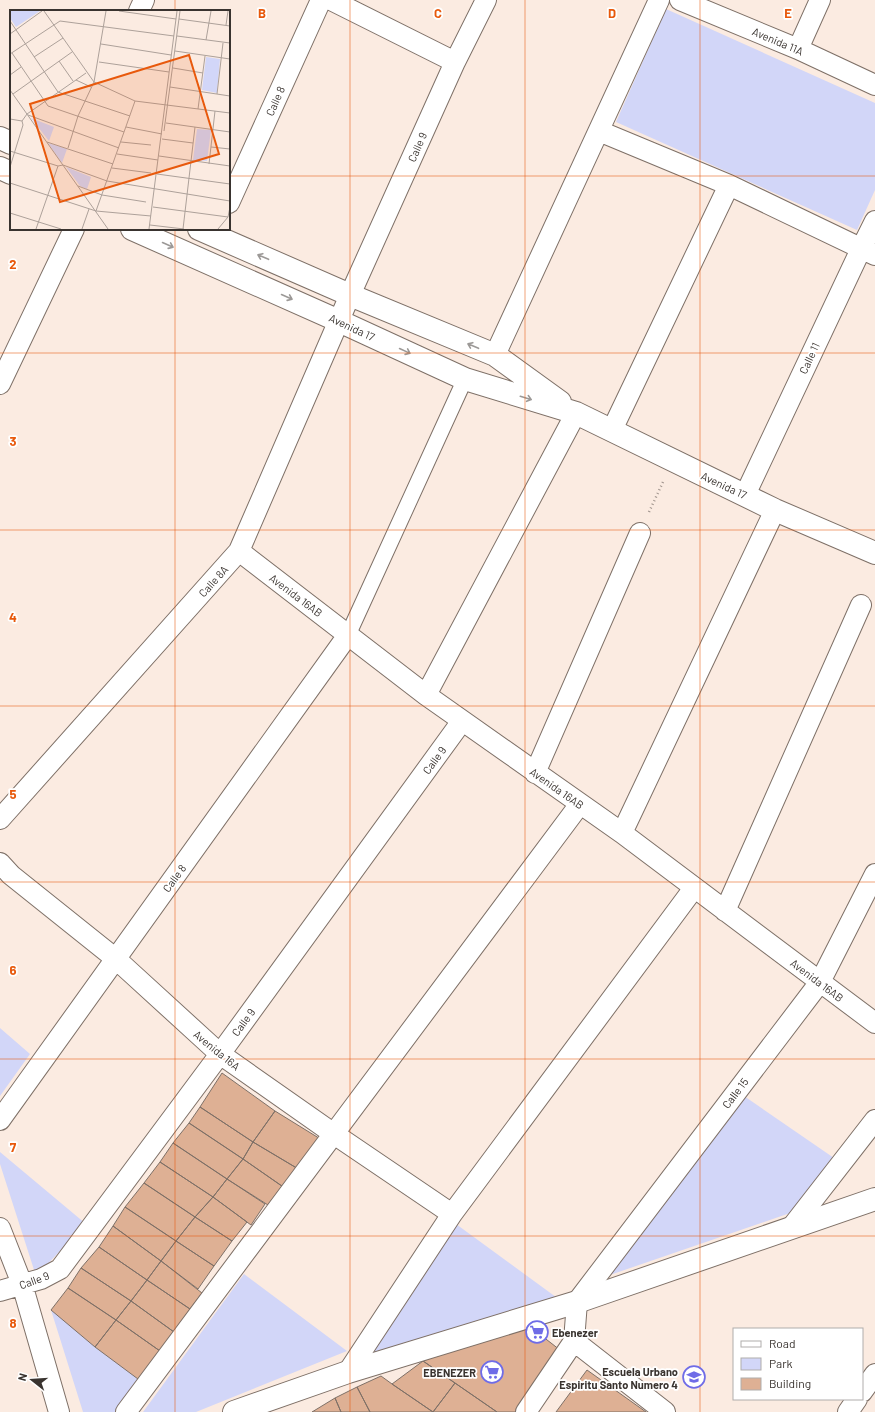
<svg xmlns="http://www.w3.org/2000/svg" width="875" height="1412" font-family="Barlow,sans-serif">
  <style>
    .green { fill: #d2d6f8 }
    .building { fill: #deb094; stroke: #7e7067 }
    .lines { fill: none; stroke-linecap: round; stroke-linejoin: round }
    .pedestrian-casing { stroke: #7e7067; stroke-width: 17 }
    .minor-casing { stroke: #7e7067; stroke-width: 22 }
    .tertiary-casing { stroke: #7e7067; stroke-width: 24 }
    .path { stroke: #a1958e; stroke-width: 2.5; stroke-dasharray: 1 3; stroke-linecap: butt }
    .pedestrian { stroke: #fff; stroke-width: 15 }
    .minor { stroke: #fff; stroke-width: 20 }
    .tertiary { stroke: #fff; stroke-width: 22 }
    .oneway { stroke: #9c9997 }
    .grid { fill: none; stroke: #e8590c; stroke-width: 1; stroke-opacity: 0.55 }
    .labels { text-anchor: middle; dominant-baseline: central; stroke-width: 3.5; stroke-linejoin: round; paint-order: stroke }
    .street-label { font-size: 11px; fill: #39332f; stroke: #fff }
    .poi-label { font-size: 11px; font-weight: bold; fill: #39332f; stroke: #fff; text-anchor: end }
    .inset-road { fill: none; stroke: #ada19a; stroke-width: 1 }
    .view { fill: #e8590c; fill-opacity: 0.15; stroke: #e8590c; stroke-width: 2 }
    .inset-edge { fill: none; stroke: #39332f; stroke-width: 2 }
    .grid-label { font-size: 13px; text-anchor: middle; font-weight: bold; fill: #e8590c; stroke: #fff; stroke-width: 3.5; stroke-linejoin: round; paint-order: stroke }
  </style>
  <rect width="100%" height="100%" fill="#fbebe1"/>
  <path class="green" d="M666,9l209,94v87l-18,40 -241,-108z
    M0,1028l30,26 -30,42z
    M744,1096l90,62 -41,54 -186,64z
    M0,1152l86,72 -50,52 -36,-112z
    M456,1224l104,76 -197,61z
    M244,1274l103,77 -151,61h-53z
    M51,1310l87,69 -23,33h-32z"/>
  <path class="building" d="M222,1073l53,38 -22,31 -53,-35z
    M200,1107l53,35 -10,17 -54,-36z
    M275,1111l47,29 -22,30 -47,-28z
    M189,1123l54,36 -16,20 -54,-36z
    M253,1142l47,28 -14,19 -43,-30z
    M173,1143l54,36 -14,18 -53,-35z
    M243,1159l39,27 -14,19 -41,-26z
    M160,1162l53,35 -18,20 -51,-34z
    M227,1179l38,25 -14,21 -38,-28z
    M144,1183l51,34 -19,24 -51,-34z
    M213,1197l34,25 -15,19 -37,-24z
    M125,1207l51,34 -15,20 -48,-35z
    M195,1217l37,24 -18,25 -38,-25z
    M113,1226l48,35 -14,19 -48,-33z
    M176,1241l38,25 -16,23 -37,-28z
    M99,1247l48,33 -16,21 -50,-33z
    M161,1261l41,32 -12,16 -43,-29z
    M81,1268l50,33 -15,19 -48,-32z
    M147,1280l43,29 -16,23 -43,-31z
    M68,1288l48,32 -21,27 -44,-37z
    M131,1301l43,31 -14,19 -44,-31z
    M116,1320l44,31 -22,28 -43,-32z
    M524,1322l36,28 -43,62h-20l-74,-51z
    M423,1361l32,22 -22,29 -41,-28z
    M587,1370l59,42h-90z
    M381,1376l11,8 41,28h-63l-13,-25z
    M455,1383l42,29h-64z
    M357,1387l13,25h-29l-6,-14z
    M335,1398l6,14h-29z"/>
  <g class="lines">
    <g class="pedestrian-casing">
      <path id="pedestrian" d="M348,635l117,-256"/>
    </g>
    <g class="minor-casing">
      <path id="minor" d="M331,0l124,62
        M680,0l118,49 77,36
        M139,11l5,-11
        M798,49l22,-49
        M599,131l130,54 146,70
        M229,203l92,-203
        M495,355l164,-355
        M0,384l74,-155
        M612,430l117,-245
        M745,495l116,-246 14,-28
        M239,551l187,144 196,138 253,190
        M426,695l150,-282
        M535,773l105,-240
        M0,819l239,-268 111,-256 105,-233 31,-62
        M622,833l153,-323
        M0,863l11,12 105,84 104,95 114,80 118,80
        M725,911l136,-306
        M0,1120l348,-485
        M0,1228l22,56 37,128
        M791,1228l84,-108
        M0,1291l41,-12 19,-10 160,-215 242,-333
        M348,1372l104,-158 242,-326
        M862,1392l13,-18
        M126,1412l454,-608
        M526,1412l48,-71
        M665,1412l-91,-71 3,-39 243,-320 55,-108
        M848,1412l9,-13"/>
    </g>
    <g class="tertiary-casing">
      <path id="tertiary" d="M0,138l11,5
        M0,168l11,5
        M132,229l207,92 126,58 111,34 199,97 100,43
        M199,229l151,66 145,60 65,47
        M234,1412l114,-40 229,-70 298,-103"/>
    </g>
    <path class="path" d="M649,512l14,-30"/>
    <use href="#pedestrian" class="pedestrian"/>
    <use href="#minor" class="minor"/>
    <use href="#tertiary" class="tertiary"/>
  </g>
  <defs><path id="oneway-shaft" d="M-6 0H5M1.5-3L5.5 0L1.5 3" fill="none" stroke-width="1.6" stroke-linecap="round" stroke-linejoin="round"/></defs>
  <g class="oneway">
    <use href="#oneway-shaft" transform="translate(168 245) rotate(24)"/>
    <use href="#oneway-shaft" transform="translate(263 257) rotate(-157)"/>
    <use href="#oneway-shaft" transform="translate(287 297) rotate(24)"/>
    <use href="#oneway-shaft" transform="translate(473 346) rotate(-157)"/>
    <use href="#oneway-shaft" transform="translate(405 351) rotate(25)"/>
    <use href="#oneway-shaft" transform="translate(526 398) rotate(17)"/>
  </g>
  <path class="grid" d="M175,0v11M350,0v1412M525,0v1412M700,0v1412M0,176h11M229,176h646M175,229v1183M0,353h875M0,530h875M0,706h875M0,882h875M0,1059h875M0,1236h875"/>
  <defs>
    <g id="supermarket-ring" transform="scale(1.15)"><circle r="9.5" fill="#fff" stroke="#6f6ce7" stroke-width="1.5"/><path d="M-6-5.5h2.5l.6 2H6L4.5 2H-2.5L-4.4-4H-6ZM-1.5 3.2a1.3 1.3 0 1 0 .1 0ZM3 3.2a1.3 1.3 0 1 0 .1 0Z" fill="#6f6ce7"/></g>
    <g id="school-ring" transform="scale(1.15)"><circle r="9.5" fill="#fff" stroke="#6f6ce7" stroke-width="1.5"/><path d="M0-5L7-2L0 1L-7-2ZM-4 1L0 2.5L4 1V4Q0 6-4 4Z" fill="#6f6ce7"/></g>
  </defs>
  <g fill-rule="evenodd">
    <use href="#supermarket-ring" x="537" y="1332"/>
    <use href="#supermarket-ring" x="492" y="1372"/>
    <use href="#school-ring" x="694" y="1377"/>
  </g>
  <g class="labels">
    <g class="street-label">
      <text transform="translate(778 41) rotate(23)">Avenida 11A</text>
      <text transform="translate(275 101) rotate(-66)">Calle 8</text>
      <text transform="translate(417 147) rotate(-66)">Calle 9</text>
      <text transform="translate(352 327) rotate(25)">Avenida 17</text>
      <text transform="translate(809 358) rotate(-65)">Calle 11</text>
      <text transform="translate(724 485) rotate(25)">Avenida 17</text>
      <text transform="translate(213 581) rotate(-48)">Calle 8A</text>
      <text transform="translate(296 595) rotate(37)">Avenida 16AB</text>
      <text transform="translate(434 760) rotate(-54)">Calle 9</text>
      <text transform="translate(557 788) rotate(35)">Avenida 16AB</text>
      <text transform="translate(174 878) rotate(-54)">Calle 8</text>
      <text transform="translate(817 980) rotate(37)">Avenida 16AB</text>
      <text transform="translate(243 1022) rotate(-54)">Calle 9</text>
      <text transform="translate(217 1050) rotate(39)">Avenida 16A</text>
      <text transform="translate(735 1093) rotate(-53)">Calle 15</text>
      <text transform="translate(34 1280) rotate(-20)">Calle 9</text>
    </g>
    <g class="poi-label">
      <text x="552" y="1332" text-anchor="start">Ebenezer</text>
      <text x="678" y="1371">Escuela Urbano<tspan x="678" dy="13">Espiritu Santo Numero 4</tspan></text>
      <text x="476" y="1372">EBENEZER</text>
    </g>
  </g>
  <g transform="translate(10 10)">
    <rect width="220" height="220" fill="#fbebe1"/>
    <path d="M0,1h30l-24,16 -6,-9zM196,47l14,2 -3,34 -15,-3zM21,108l23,9 -5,14zM187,119l14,1 -4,31 -14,-1zM38,133l19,6 -5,14zM56,157l25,10 -4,12 -7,-3z" fill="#d2d6f8"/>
    <path class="inset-road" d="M34,1l50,71 41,19 95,12M109,1l57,8M169,9l51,7M0,11l48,71 72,24M216,15l2,-14M0,24l32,-23M167,26l53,7M196,30l5,-29M91,34l70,11M165,41l55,8M2,43l36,53 76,26M0,44l50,-33 114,15M24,47l29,-19M49,51l14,20M89,52l70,10M163,58l30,5M0,65l11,-8M66,70l15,7M160,77l60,9M0,80l98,139M3,84l59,-42M207,84l6,-51M188,99l7,-53M18,105l91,33M0,109l12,2M156,113l64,9M116,117l36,7M154,121l16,-120M152,129l31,4M37,132l66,22M111,132l30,3M201,137l19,2M58,138l10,-32 16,-34 12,-71M0,141l48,15M107,144l41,6M149,146l71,10M199,154l6,-53M0,157l13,-42 -1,-4 5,-7 59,-41M102,158l39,5M147,164l73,10M0,173l86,28 55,5M68,176l24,9 44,7M143,197l75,10 2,-10M86,201l39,-110M0,203l51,16M140,215l34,4M26,219l22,-63 5,-1 44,16 123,20M72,219l7,-20M139,219l28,-218M173,219l12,-102M208,219l10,-12"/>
    <path class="view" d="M179,45l30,99 -159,48 -30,-98z"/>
    <rect width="220" height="220" class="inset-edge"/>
  </g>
  <g class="grid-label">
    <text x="262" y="18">B</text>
    <text x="438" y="18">C</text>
    <text x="612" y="18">D</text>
    <text x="788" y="18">E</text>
    <text x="13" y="269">2</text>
    <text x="13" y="446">3</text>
    <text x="13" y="622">4</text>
    <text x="13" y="799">5</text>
    <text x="13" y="975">6</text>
    <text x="13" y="1152">7</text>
    <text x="13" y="1328">8</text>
  </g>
  <rect x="733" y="1328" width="130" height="72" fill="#ffffff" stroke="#b0adac"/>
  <rect x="741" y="1341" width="20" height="6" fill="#ffffff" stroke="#b0adac"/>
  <text x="769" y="1348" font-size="12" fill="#39332f">Road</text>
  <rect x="741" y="1358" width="20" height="12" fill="#d2d6f8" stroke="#b0adac"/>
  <text x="769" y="1368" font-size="12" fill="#39332f">Park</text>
  <rect x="741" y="1378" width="20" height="12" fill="#deb094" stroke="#b0adac"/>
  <text x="769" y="1388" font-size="12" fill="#39332f">Building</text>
  <g transform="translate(32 1380) rotate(287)" stroke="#ffffff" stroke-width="3" paint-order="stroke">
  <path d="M0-3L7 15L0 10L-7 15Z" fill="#39332f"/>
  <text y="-6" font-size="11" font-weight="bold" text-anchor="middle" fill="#39332f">N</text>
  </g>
</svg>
